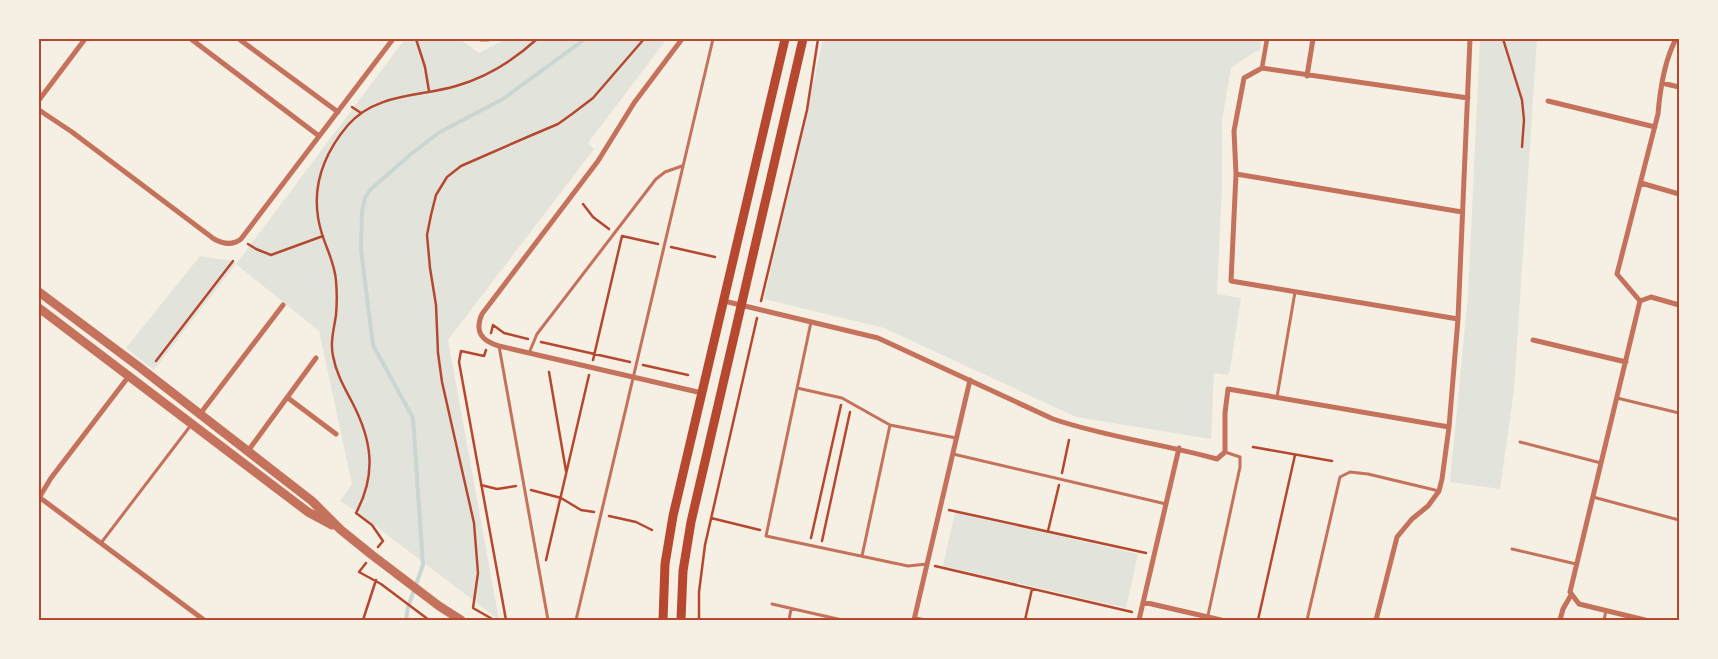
<svg xmlns="http://www.w3.org/2000/svg" width="1718" height="659" font-family="Signika,sans-serif">
  <style>
    .green { fill: #e2e4dc }
    .lines { fill: none; stroke-linecap: round; stroke-linejoin: round }
    .stream { stroke: #c9d6d2; stroke-width: 4 }
    .path { stroke: #b5482f; stroke-width: 2.5 }
    .service { stroke: #c5725c; stroke-width: 3 }
    .pedestrian { stroke: #c5725c; stroke-width: 4.5 }
    .minor { stroke: #c5725c; stroke-width: 5 }
    .tertiary { stroke: #c5725c; stroke-width: 9 }
    .secondary { stroke: #b5482f; stroke-width: 9 }
    .neatline { fill: none; stroke: #b5482f; stroke-width: 2 }
  </style>
  <rect width="100%" height="100%" fill="#f6efe4"/>
  <path class="green" d="M405,39h55l19,14 27,-14h161l-79,104 6,6 -146,191 51,280 -143,-109 -16,-10 12,-17 -33,-153 -83,-67 -82,106 -28,-22 74,-92 33,5 3,3z
    M823,39h439l-3,13 -3,-1 -25,17 -9,53v69l-5,104 24,4 -11,72 -2,5 -14,-2 -3,66 -135,-22 -192,-89 -120,-29z
    M1480,39h57l-23,351 -14,99 -50,-7 18,-186z
    M955,512l183,42 -12,54 -183,-42z"/>
  <g class="lines">
    <path class="stream" d="M406,620l2,-13 15,-42 -10,-147 -40,-73 -12,-95 1,-38 3,-14 5,-8 41,-36 29,-22 63,-33 82,-60"/>
    <path class="path" d="M416,39l9,28 4,24
      M1503,39l19,61 2,20 -2,27
      M352,107l9,6
      M583,204l10,13 16,12
      M248,244l8,5 15,6 52,-19
      M671,247l44,10
      M761,301l46,-191 11,-71
      M491,333l2,-8 11,8 24,6
      M541,342l89,20
      M486,350l-2,6 -23,-5 -2,11 47,258
      M593,360l29,-124 36,8
      M156,361l77,-100
      M643,365l45,10
      M549,372l17,99
      M1253,447l79,14
      M1062,473l7,-33
      M481,485l16,4 19,-3
      M531,490l30,8 20,12 13,2
      M949,510l197,43
      M609,516l27,6 16,8
      M711,518l49,12
      M1048,531l11,-46
      M811,538l30,-133
      M822,541l28,-129
      M378,547l5,-6 -11,-16 -16,-12c21,-39 16,-73 -4,-111 -8,-15 -16,-29 -19,-46 -3,-14 1,-27 3,-41 1,-11 1,-23 0,-34 -1,-17 -9,-31 -14,-47 -13,-41 -1,-77 26,-109 28,-32 71,-28 108,-39 31,-9 57,-25 81,-47
      M546,560l43,-185
      M366,563l-7,9 22,12 48,36
      M935,566l197,46
      M363,620l13,-40
      M494,620l-21,-12 5,-35 -4,-50 -32,-141 -4,-29 -2,-48 -6,-37 -3,-33 4,-20 5,-20 11,-18 14,-11 71,-31 26,-11 14,-10 21,-16 51,-59
      M699,620v-28l6,-47 52,-227
      M1025,620l7,-31
      M1258,620l37,-165"/>
    <path class="service" d="M811,322l-45,214 142,30 19,-2
      M499,346l49,274
      M529,353l8,-19 119,-155 9,-7 17,-6
      M797,388l45,10 48,27 66,13
      M1277,397l18,-105
      M1617,398l62,15
      M1520,442l81,21
      M953,454l213,50
      M1593,497l86,23
      M101,543l90,-118
      M1512,549l64,15
      M862,556l28,-131
      M772,604l70,16
      M915,618l11,2
      M576,620l137,-581
      M789,620l2,-11
      M1207,620l33,-153v-10l-15,-5
      M1307,620l33,-143 10,-5 18,2 71,17
      M1604,620l2,-9"/>
    <path class="pedestrian" d="M1262,68l5,-29"/>
    <path class="minor" d="M191,39l128,97
      M239,39l99,73
      M481,39h7
      M682,39l-48,64 -36,58 -116,153c-8,18 0,27 17,32l203,47
      M1307,76l6,-37
      M1662,83l17,4
      M39,100l46,-61
      M1548,101l107,26
      M39,110l33,22 142,107c9,5 18,7 27,0l152,-200
      M1236,174l226,38
      M1641,183l38,11
      M724,301l154,37 175,81c53,18 110,25 164,40l8,-7v-39l3,-24 221,38
      M1640,301l-70,291 9,12 66,16
      M1640,301l-23,-27 41,-160c2,-24 6,-53 18,-75
      M1640,301l11,-4 28,8
      M1458,319l-227,-38 5,-107 -2,-43 10,-53 18,-10 206,30
      M1533,340l93,22
      M288,398l48,36
      M200,414l83,-109
      M248,451l68,-93
      M39,497l165,123
      M39,498l12,-20 78,-102
      M1143,602l78,18
      M914,620l56,-240
      M1139,620l40,-172
      M1376,620l21,-83 15,-18 16,-13 11,-15 3,-12 7,-52 9,-108 12,-280
      M1560,620l3,-11 8,-14"/>
    <path class="tertiary" d="M39,292l99,74 174,135 29,29 31,25 67,51 22,14
      M39,308l269,204 24,13"/>
    <path class="secondary" d="M663,620l2,-56 8,-48 112,-477
      M681,620l2,-49 8,-49 112,-483"/>
  </g>
  <rect width="1718" height="659" fill="none" stroke="#f6efe4" stroke-width="80"/>
  <rect x="40" y="40" width="1638" height="579" class="neatline"/>
</svg>
